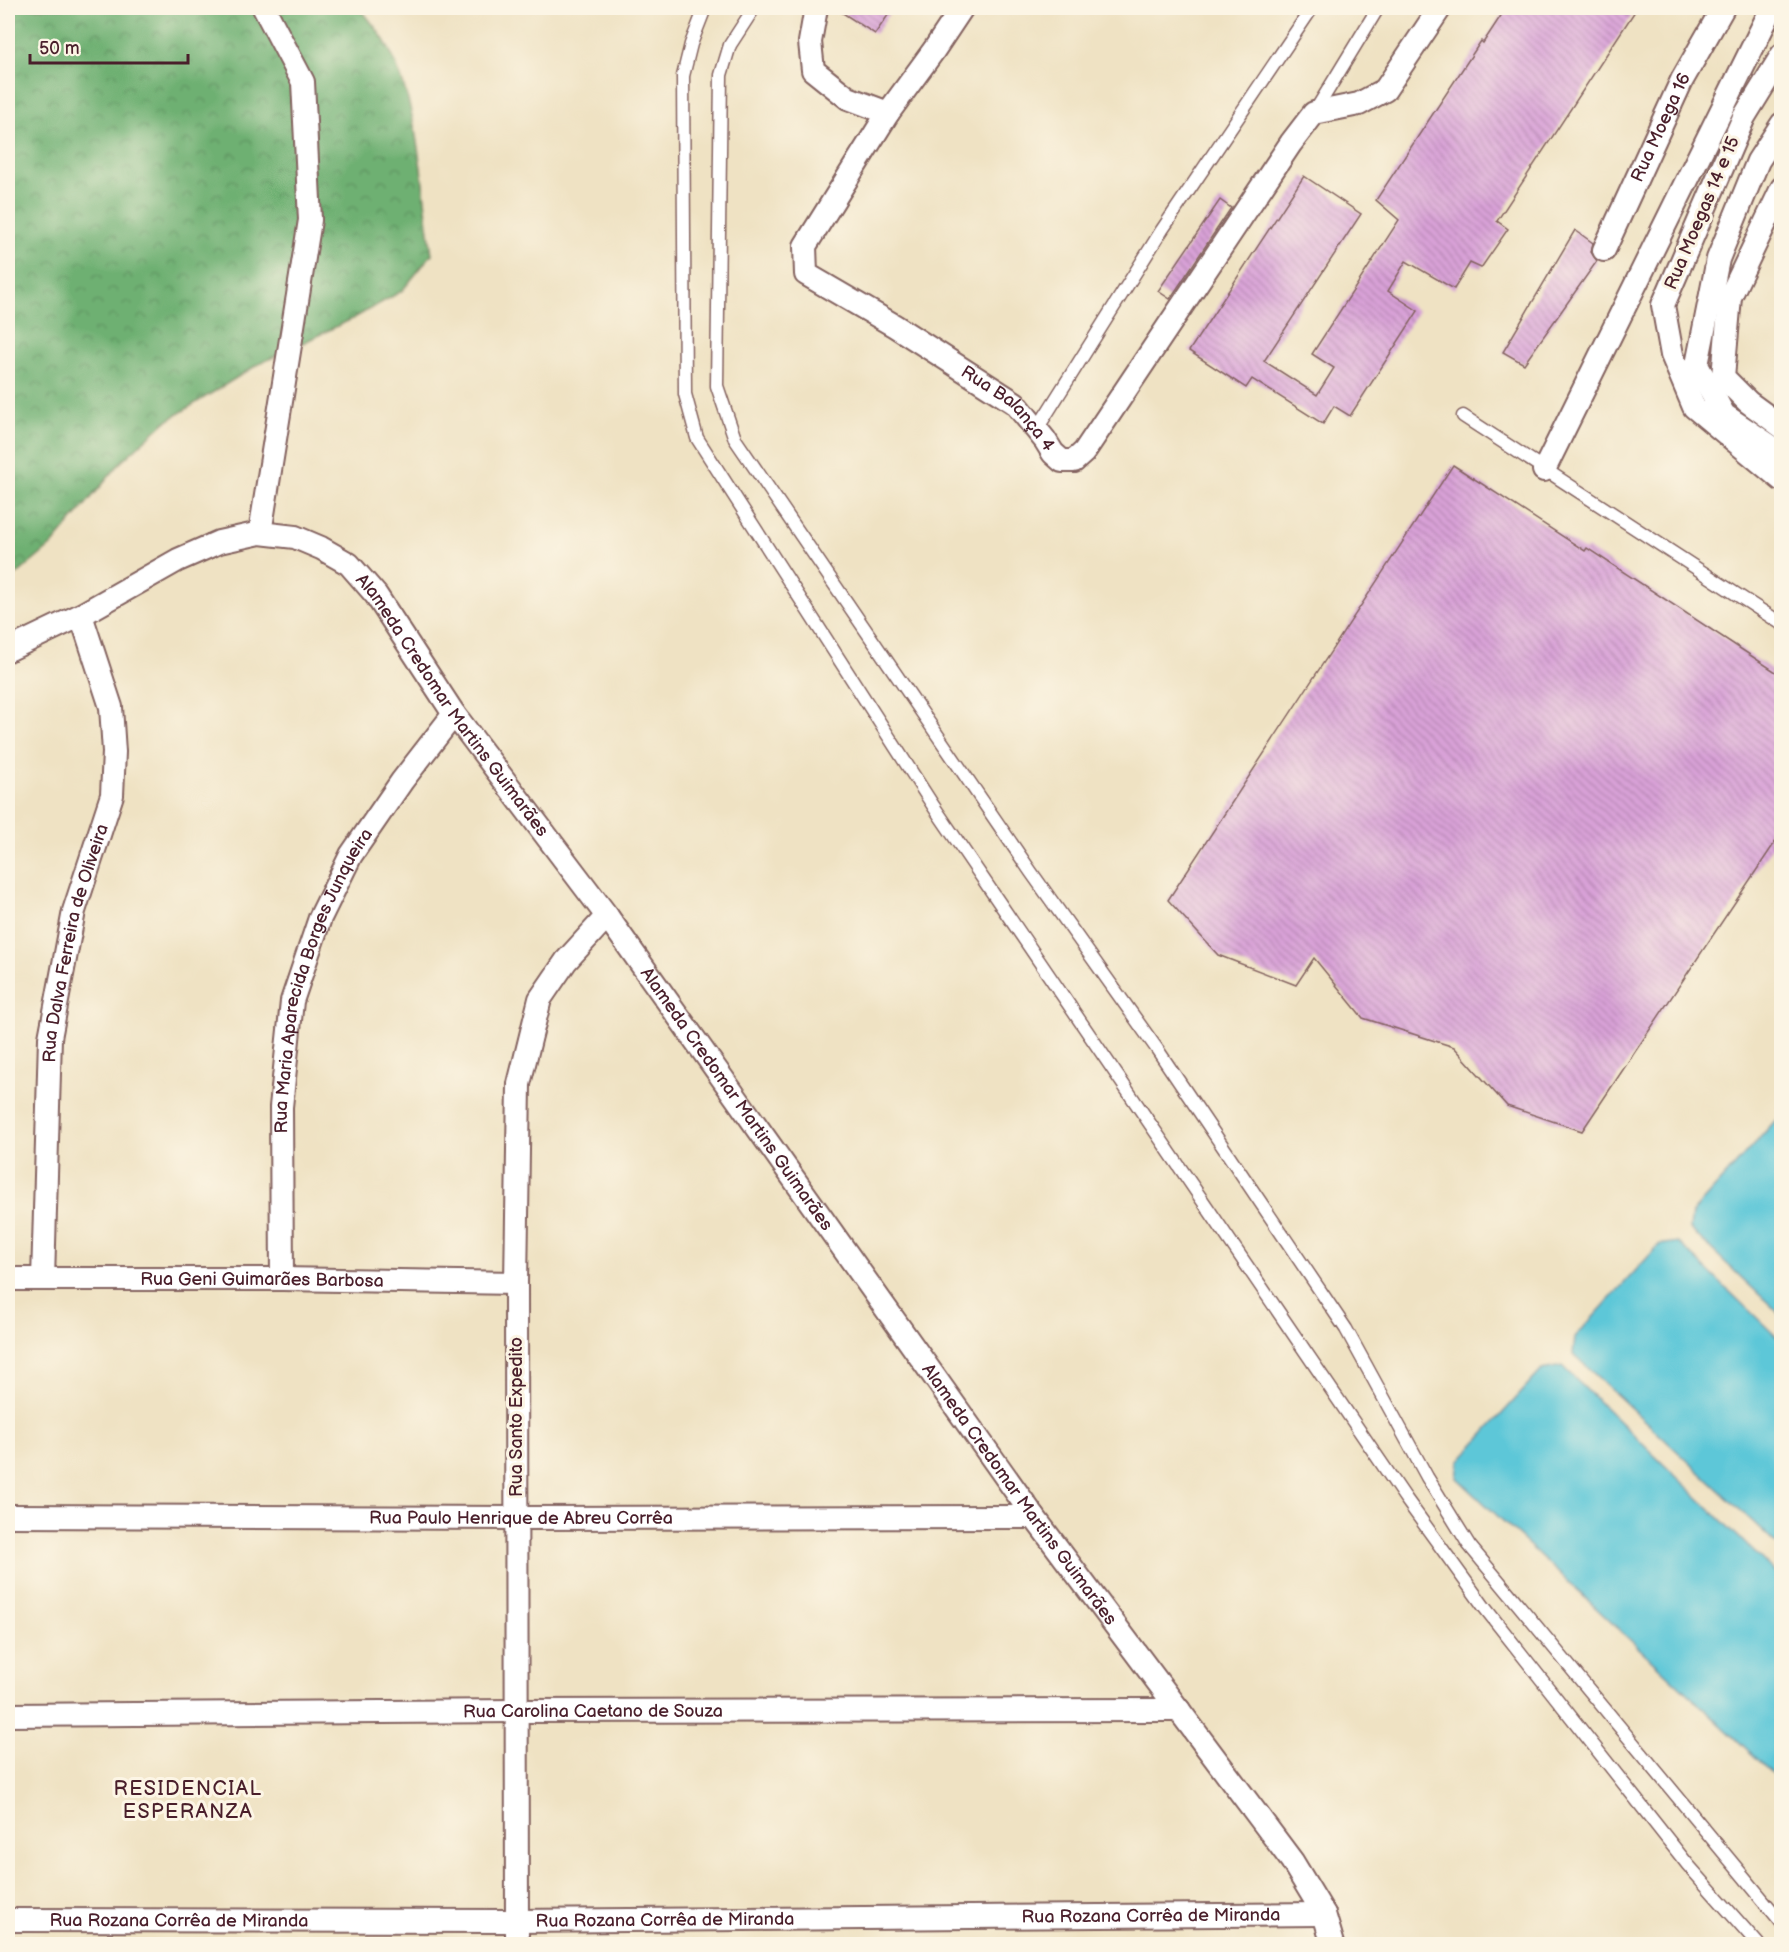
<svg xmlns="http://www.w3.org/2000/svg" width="1789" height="1952" font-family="'Balsamiq Sans',sans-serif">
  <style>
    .forest { fill: url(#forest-crowns); stroke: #5c684e; stroke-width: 1.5 }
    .water { fill: #5dc7d8; stroke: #547382; stroke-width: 1.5 }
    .building { fill: url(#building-back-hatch) }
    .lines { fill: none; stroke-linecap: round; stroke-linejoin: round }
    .service-casing { stroke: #846360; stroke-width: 15 }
    .minor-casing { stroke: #846360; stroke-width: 26 }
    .service { stroke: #fff; stroke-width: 12 }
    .minor { stroke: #fff; stroke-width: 22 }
    .labels { text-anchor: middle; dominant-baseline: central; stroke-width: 6; stroke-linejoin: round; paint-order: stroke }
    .street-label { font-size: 18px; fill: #4a1f2b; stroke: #fcf5e5 }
    .neighbourhood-label { font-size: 20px; letter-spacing: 1.5px; fill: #4a1f2b; stroke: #fcf5e5 }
  </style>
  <defs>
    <pattern id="forest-crowns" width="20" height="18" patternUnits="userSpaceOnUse" patternTransform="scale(1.5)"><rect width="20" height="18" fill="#6eb072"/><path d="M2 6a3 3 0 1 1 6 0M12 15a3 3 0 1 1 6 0" fill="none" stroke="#5c8f5e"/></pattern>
    <pattern id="building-back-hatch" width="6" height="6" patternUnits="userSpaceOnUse" patternTransform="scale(1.5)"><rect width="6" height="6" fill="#d9a2d8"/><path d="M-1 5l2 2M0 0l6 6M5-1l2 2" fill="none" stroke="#b283af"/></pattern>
  </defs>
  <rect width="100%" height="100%" fill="#fcf5e5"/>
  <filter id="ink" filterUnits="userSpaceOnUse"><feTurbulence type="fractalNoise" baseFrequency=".0167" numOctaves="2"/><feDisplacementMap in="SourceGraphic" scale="12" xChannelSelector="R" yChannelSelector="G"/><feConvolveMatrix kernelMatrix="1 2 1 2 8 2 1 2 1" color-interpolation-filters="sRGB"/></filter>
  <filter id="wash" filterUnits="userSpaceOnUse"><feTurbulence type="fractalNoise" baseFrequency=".008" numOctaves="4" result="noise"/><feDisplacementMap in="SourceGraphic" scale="24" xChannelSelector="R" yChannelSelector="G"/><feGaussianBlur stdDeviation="1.35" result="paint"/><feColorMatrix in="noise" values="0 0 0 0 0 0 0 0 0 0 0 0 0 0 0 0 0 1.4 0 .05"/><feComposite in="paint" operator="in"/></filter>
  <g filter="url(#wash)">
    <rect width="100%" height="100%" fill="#efe2c3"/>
    <path class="forest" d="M8,8h352c10,13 22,26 29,41 31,61 33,139 43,205l-30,37 -48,27 -97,47 -92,57 -44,40 -69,83 -44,37z"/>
    <path class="water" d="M1781,1120h1l-1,195 -91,-86 2,-16 83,-92z
      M1678,1242l103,99v207l-208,-194 2,-17 84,-92z
      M1562,1366l219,212v203l-324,-303 2,-17 83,-91z"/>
    <g id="blocks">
      <path class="building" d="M835,8h58l-18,26z
        M1506,8h131l-140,213 11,8 -27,39 -11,-5 -16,26 -48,-28 -18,30 30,20 -68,105 -16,-10 -11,18 -71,-45 -6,9 -57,-37 115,-175 57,38 -97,147 53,34 17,-27 -22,-14 87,-134 -23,-20 105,-159 2,2z
        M1220,200l11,8 -61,91 -12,-8z
        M1575,230l18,13 -2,9 6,9 -73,103 -21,-12z
        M1453,465l132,86 2,-3 195,128v156l-200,299 -75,-25 -53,-59 -91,-29 -49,-60 -18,27 -78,-30 -50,-55z"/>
    </g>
  </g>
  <g filter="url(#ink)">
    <use href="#blocks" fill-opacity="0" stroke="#846360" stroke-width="1.5"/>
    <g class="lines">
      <g class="service-casing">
        <path id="service" d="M705,8l-14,36 -8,32 2,318 12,44 237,369 472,692 79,109 203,257 70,79
          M754,8l-24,37 -9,30 -4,311 18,53 296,433 126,177 189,280 81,148 42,68 313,378
          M1314,113l64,-105
          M1463,416l319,208
          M1037,429l125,-199 150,-222"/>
      </g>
      <g class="minor-casing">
        <g id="minor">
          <path id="s1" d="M816,8l-6,34 3,28 35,28 40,15 -83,133 1,28 89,52 120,77 30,37 8,13 9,8h12l10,-9 207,-309 23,-30 45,-9 26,-14 55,-82"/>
          <path d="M1782,55l-38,62 -81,188 9,50 22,52 88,73"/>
          <path d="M888,113l46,-63 28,-42"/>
          <path d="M1782,124l-24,37 -40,98 -21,106 27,50 58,39"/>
          <path d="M1782,188l-52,109 -7,80 25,25 34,25"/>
          <path id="s2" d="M1604,250l78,-170 41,-72"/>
          <path d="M1544,470l228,-462"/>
          <path d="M260,533l50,-313 -7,-138 -39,-74"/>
          <path id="s3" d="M8,650l73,-35 97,-55 41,-18 41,-9 35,4 26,11 28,16 27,31 78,119 153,202 427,601 258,344 32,53 9,30"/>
          <path id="s4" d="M8,1279h274l234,4"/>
          <path id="s5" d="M43,1279l7,-241 24,-127 38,-116 2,-43 -3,-45 -30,-92"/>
          <path id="s6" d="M282,1279l-1,-172 11,-106 28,-83 31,-63 51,-74 52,-67"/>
          <path id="s7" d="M8,1516l509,2 517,-1"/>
          <path id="s8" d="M8,1715l508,-4 663,-1"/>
          <path id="s9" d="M8,1920l508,1 808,-7"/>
          <path d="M517,1944l-1,-661 3,-199 21,-85 26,-38 41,-45"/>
        </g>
      </g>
      <use href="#service" class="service"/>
      <use href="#minor" class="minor"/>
    </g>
  </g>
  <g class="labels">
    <g class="street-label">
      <text stroke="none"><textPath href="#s2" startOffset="135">Rua Moega 16</textPath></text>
      <text transform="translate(1702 213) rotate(-67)">Rua Moegas 14 e 15</text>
      <text stroke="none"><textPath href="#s1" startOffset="579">Rua Balança 4</textPath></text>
      <text stroke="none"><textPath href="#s3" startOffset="550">Alameda Credomar Martins Guimarães</textPath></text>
      <text stroke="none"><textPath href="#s5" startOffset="339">Rua Dalva Ferreira de Oliveira</textPath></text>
      <text stroke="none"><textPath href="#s6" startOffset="306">Rua Maria Aparecida Borges Junqueira</textPath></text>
      <text stroke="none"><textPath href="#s3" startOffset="1036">Alameda Credomar Martins Guimarães</textPath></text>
      <text stroke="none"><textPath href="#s4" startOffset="254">Rua Geni Guimarães Barbosa</textPath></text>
      <text transform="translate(516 1417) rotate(-90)">Rua Santo Expedito</text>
      <text stroke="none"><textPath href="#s3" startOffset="1522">Alameda Credomar Martins Guimarães</textPath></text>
      <text stroke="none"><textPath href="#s7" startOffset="513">Rua Paulo Henrique de Abreu Corrêa</textPath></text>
      <text stroke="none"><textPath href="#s8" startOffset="585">Rua Carolina Caetano de Souza</textPath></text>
      <text stroke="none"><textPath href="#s9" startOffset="1143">Rua Rozana Corrêa de Miranda</textPath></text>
      <text stroke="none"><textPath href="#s9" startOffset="657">Rua Rozana Corrêa de Miranda</textPath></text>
      <text stroke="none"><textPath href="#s9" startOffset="171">Rua Rozana Corrêa de Miranda</textPath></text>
    </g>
    <g class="neighbourhood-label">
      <text x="188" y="1789">RESIDENCIAL<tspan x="188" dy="23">ESPERANZA</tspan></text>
    </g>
  </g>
  <rect width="1789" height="1952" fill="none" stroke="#fcf5e5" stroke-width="30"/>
  <path d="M30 54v9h158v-9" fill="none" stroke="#4a1f2b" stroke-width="3"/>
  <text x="39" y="54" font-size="18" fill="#4a1f2b" stroke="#fcf5e5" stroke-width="4.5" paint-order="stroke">50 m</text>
</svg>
